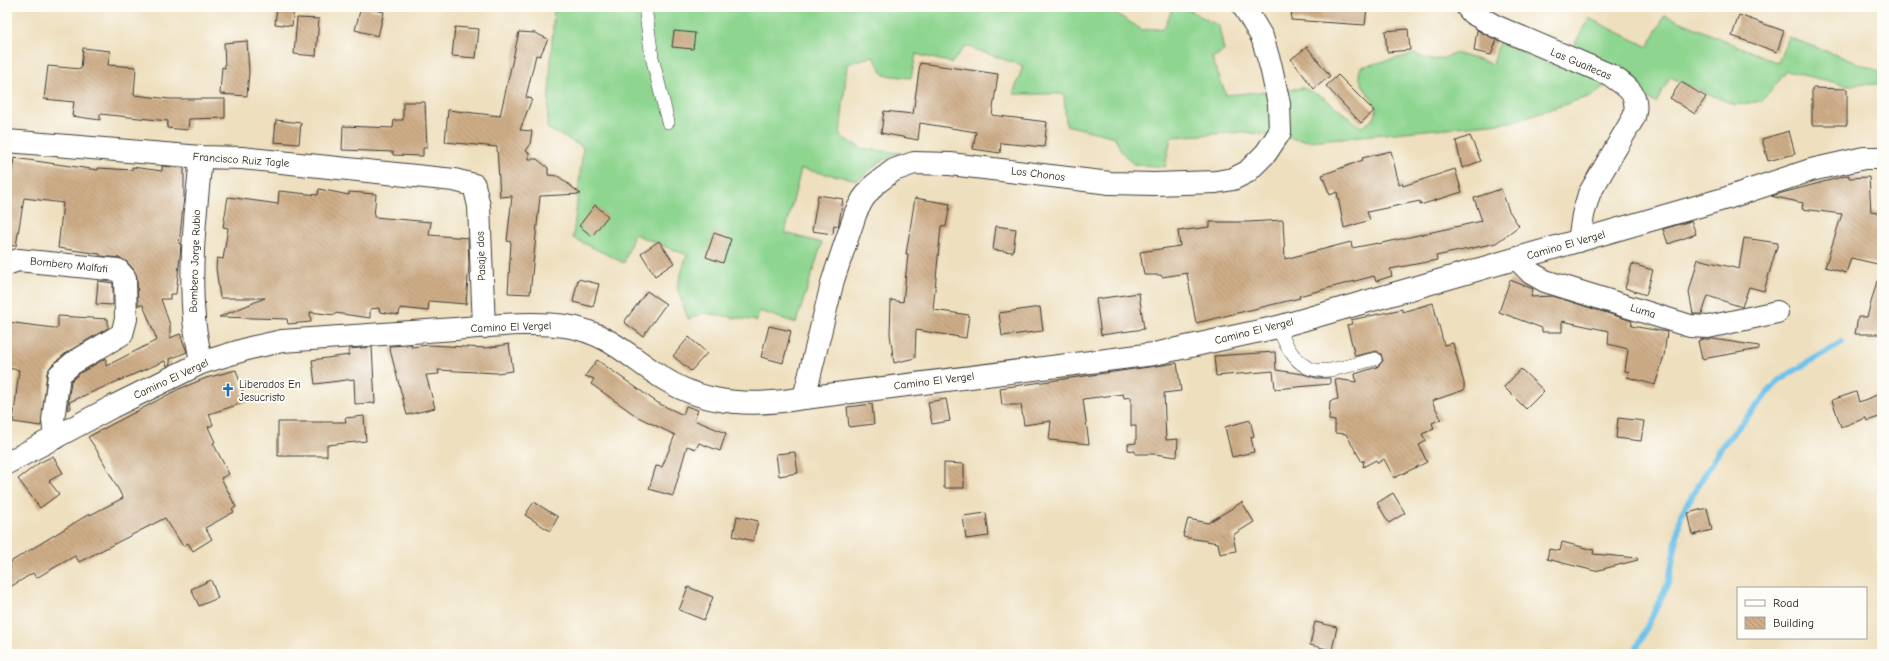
<svg xmlns="http://www.w3.org/2000/svg" width="1889" height="661" font-family="'Comic Neue',sans-serif">
  <style>
    .grass { fill: #8ed590; stroke: #557856 }
    .lines { fill: none; stroke-linecap: round; stroke-linejoin: round }
    .stream { stroke: #6ec2ea; stroke-width: 6 }
    .building { fill: url(#building-back-hatch) }
    .service-casing { stroke: #3c3934; stroke-width: 14 }
    .minor-casing { stroke: #3c3934; stroke-width: 24 }
    .tertiary-casing { stroke: #3c3934; stroke-width: 24 }
    .service { stroke: #fff; stroke-width: 13 }
    .minor { stroke: #fff; stroke-width: 22 }
    .tertiary { stroke: #fff; stroke-width: 22 }
    .labels { text-anchor: middle; dominant-baseline: central; stroke-width: 4; stroke-linejoin: round; paint-order: stroke }
    .street-label { font-size: 11px; fill: #1c1c1c; stroke: #fdfcf7 }
    .poi-label { font-size: 11px; fill: #1c1c1c; stroke: #fdfcf7; text-anchor: start }
  </style>
  <defs>
    <pattern id="building-back-hatch" width="6" height="6" patternUnits="userSpaceOnUse"><rect width="6" height="6" fill="#cead88"/><path d="M-1 5l2 2M0 0l6 6M5-1l2 2" fill="none" stroke="#b09475"/></pattern>
  </defs>
  <rect width="100%" height="100%" fill="#fdfcf7"/>
  <filter id="ink" filterUnits="userSpaceOnUse"><feTurbulence type="fractalNoise" baseFrequency=".025" numOctaves="2"/><feDisplacementMap in="SourceGraphic" scale="8" xChannelSelector="R" yChannelSelector="G"/><feConvolveMatrix kernelMatrix="1 2 1 2 8 2 1 2 1" color-interpolation-filters="sRGB"/></filter>
  <filter id="wash" filterUnits="userSpaceOnUse"><feTurbulence type="fractalNoise" baseFrequency=".012" numOctaves="4" result="noise"/><feDisplacementMap in="SourceGraphic" scale="16" xChannelSelector="R" yChannelSelector="G"/><feGaussianBlur stdDeviation="0.9" result="paint"/><feColorMatrix in="noise" values="0 0 0 0 0 0 0 0 0 0 0 0 0 0 0 0 0 1.4 0 .05"/><feComposite in="paint" operator="in"/></filter>
  <g filter="url(#wash)">
    <rect width="100%" height="100%" fill="#eedfbe"/>
    <path class="grass" d="M554,7h552l36,23 22,-2 9,-21h10l36,19 5,25 -12,7 14,37 77,-7 20,9 38,30c31,-15 6,-28 -1,-48 -2,-3 0,-9 1,-12l53,-13 17,6 13,-2 10,-5 39,11 6,-22 62,26 28,-50 59,29 17,-32 113,48 10,-26 94,35v12l-37,1 -58,-14 -25,30 -27,4 -65,-28 -14,26 -41,-24 -21,16 -83,27 -202,19 -65,-9 -73,5 -6,30 -32,-3 -12,-13 -6,-14 -49,-12 -2,-31h-51l10,-28 -58,-20 -13,17 -36,-9 -5,24 -27,-3 -11,-19 -26,8 -7,72 21,12 40,5 -20,8 -23,19 -57,-11 -16,64 37,10 -26,80 -37,-12 -2,10 -53,-8 -16,6 -11,-32 10,-32 -53,-21 -10,29 -51,-25 10,-91 -36,-19z"/>
    <g class="lines">
      <path class="stream" d="M1634,654l35,-73 12,-67 41,-68 57,-66 63,-38"/>
    </g>
    <g id="blocks">
      <path class="building" d="M277,7h17l-2,19 -17,-2z
        M361,7l23,5 -6,24 -23,-6z
        M1292,7h75l-2,18 -74,-5z
        M1739,15l45,16 -7,21 -45,-16z
        M297,18l22,1 -3,37 -22,-2z
        M455,27l24,2 -3,29 -24,-2z
        M1408,29l2,21 -23,2 -2,-21z
        M1477,30l20,10 -6,15 -17,-4z
        M674,31l21,2 -2,16 -21,-2z
        M519,32l16,1 13,6 -8,17 -4,-1 -10,42 6,2 -12,31 12,1 -2,14 -4,6 3,2v6h8l11,9v7l10,1 23,18 -41,2 -10,98 -22,-1 3,-51 -4,-1 5,-45 -12,1 -3,-50 -52,-5 3,-32 52,6z
        M247,41l2,31 -2,24 -27,-2 2,-27 3,1 -1,-25z
        M1307,47l23,29 -16,13 -23,-30z
        M83,48l27,3 -2,14 28,2 -2,28 36,4h55v19l-36,1 -1,11 -21,-2 1,-7 -68,-7v6l-28,-4 2,-14 -30,-3 4,-33 33,3z
        M920,63l78,11 -6,41 55,7 -3,25 -43,-4 -1,10 -27,-4 3,-17 -56,-9 -2,17 -37,-7 3,-22 29,3z
        M1338,75l36,36 -13,12 -35,-37z
        M1681,82l25,15 -11,17 -25,-16z
        M1812,88l35,1v36h-35z
        M403,102h22l2,46h-4v8l-30,-1v-3l-51,-2 1,-24 50,2 1,-8h9z
        M276,120l25,3 -2,21 -25,-2z
        M1789,131l6,23 -27,7 -6,-22z
        M1470,136l11,25 -19,7 -6,-27z
        M1391,151l8,33 3,-1 1,3 52,-17 7,23 -42,13v-4l-53,11 3,8 -26,8 -7,-36 -7,3 -8,-20 41,-15 -1,-2z
        M14,158l84,12v-2l34,2v-3l30,4v-5l22,2v29l-5,47h2l-1,12 -4,38h-6v5h-9l9,26v13l10,-4 7,18 -17,7v5l-3,2 -2,-5 -96,41 2,6 -4,2 4,-29 9,-8 26,-15v8l51,-26 -14,-35h-5l-1,-28 -3,-7 -7,-8 -8,-4 -19,-2v-2l-42,-6 5,-45 -39,-5 -8,48 -9,-1v-67h4z
        M1849,175v3l20,-1 2,35 11,2v51l-31,-7 -5,15 -21,-6 17,-53 -40,-5 1,-6 -32,-7z
        M319,189l30,6v-3l27,2 -2,23 57,5 -2,13 39,3 1,27 -3,39 -37,-3 -1,10 -28,-3 -1,7 -19,-3 -1,-4 -9,1v9l-35,-5v2l-25,-3 1,10 -23,2 -1,-5 -68,-2 46,-19h-45l-4,-30 1,-10 6,1 5,-31 -5,-1 5,-30 50,7 1,-13 39,4z
        M1501,189l8,22 10,15 -23,17 -60,13 1,4 -47,9 2,7 -16,5 -2,-5 -75,20 1,2 -104,25 -9,-50 -25,4 -1,-2h-17l-4,-23 40,-6 -2,-15 32,-4v-5h38l35,-2 2,39 66,-17 1,6 26,-5v1l104,-23 -8,-23z
        M818,195l25,4 -4,24 -1,3 -4,-1 -1,9 -21,-3z
        M915,198l35,6 -4,23 -5,-1 -8,84 36,5 -3,23 -50,-8 -1,28 -21,5 -4,-29 1,-34 12,2 5,-48h-2z
        M595,205l13,11 -16,20 -13,-10z
        M1691,221l5,13 -28,10 -5,-15z
        M996,226l20,3 -3,23 -20,-2z
        M714,233l17,6 -8,24 -17,-6z
        M1744,238l34,5 -14,48 -15,-4 -7,20 -34,-11 -6,18h-9l-4,-22 9,-33 41,10z
        M659,241l15,22 -19,13 -14,-23z
        M1632,264l21,6 -7,25 -21,-7z
        M578,279l21,5 -6,23 -20,-5z
        M1510,280l23,9 -2,8 22,-1 79,25 -1,5 36,6 -3,24 -9,29 -28,-8 2,-5 -4,-1 3,-22 -20,-5 1,-13 -47,-10v11h-20v-4l-43,-16z
        M98,281l15,2v22l-17,-1z
        M1877,281l5,1v52h-27l3,-17h9z
        M647,291l19,13 -23,32 -19,-14z
        M1139,293l5,36 -43,6 -5,-36z
        M1433,303l11,42 9,-2 11,40v7l-32,11 9,18 -9,4 2,6 -12,5 4,7 -7,4 8,17 -33,16 -10,-19 -6,4 -2,-3 -13,7 1,-7 -2,2 -16,-28 -11,-1v-12l-6,-1 1,-19 8,-2 -3,-20 21,3 -1,-8 22,-7 6,-6 -2,-7 -4,-3 -22,5 -8,-31 5,-1 -1,-4 51,-11v3z
        M1040,307l3,24 -41,5 -3,-23z
        M58,316l50,3v9l-41,24 -16,14 -4,7 -6,53 -28,-4 6,-52 -12,-2v-46l47,6h4z
        M769,326l22,5 -8,32 -22,-6z
        M689,337l18,16 -16,18 -18,-15z
        M1703,339h10l46,7v3l-57,10 -4,-18z
        M509,344l4,27 -16,2 -59,-3 1,4 -13,1 9,33 -28,7 -18,-69 22,-1v2l18,-2 57,3z
        M372,347l3,56 -20,1 -1,-25 -39,5 -3,-24 37,-5v-6z
        M1275,352l1,18 27,4 13,4h14v6l-55,5 -2,-18 -57,5 -2,-20z
        M597,360l61,43 25,12 3,-9 12,4 -4,10 32,13 -6,18 -21,-8 -3,6 -9,-3 -14,50 -24,-7 7,-23 6,1 13,-32 -37,-18 -47,-33 3,-5 -9,-3z
        M1177,363l4,28 -17,2 2,47 12,-1 -1,18 -23,-3h-19v-3l-7,-1v-6l8,-1v-17h-5v-29l-7,1 -1,-4 -40,5 6,45 -40,-4 2,-19 -27,4 -3,-20h-19l-2,-17z
        M1521,369l23,22 -18,18 -22,-22z
        M236,370l10,32 -37,12 4,11 -5,2 7,15 -2,1 16,31 -8,4 15,29 -4,2 2,3 -29,16 7,11 -19,12 -5,-8 -5,3 -18,-28 -86,44 -4,-6 -39,22 -3,-5 -26,16v-25l82,-50 1,1 33,-17 -25,-46 -10,-15 91,-48 27,-11z
        M1856,392l3,10 23,-9v23l-15,5 -1,-3 -25,9 -9,-27z
        M946,399l4,22 -18,3 -4,-22z
        M872,404l2,20 -25,3 -2,-20z
        M364,416l2,25 -39,4v11h-49v-34h68l-1,-4z
        M1618,418l26,3 -3,20 -25,-3z
        M1250,420l4,16 -3,1 3,15 -22,5 -7,-30z
        M795,452l3,21 -19,3 -3,-22z
        M53,456l10,17 -14,8 10,13 -19,14 -22,-29 21,-16z
        M944,463l20,1v24h-20z
        M1393,493l12,20 -16,10 -12,-20z
        M534,502l24,15 -8,14 -25,-16z
        M1242,502l12,20 -21,13 3,16 -16,3 -2,-11 -35,-6 5,-18 20,4z
        M1707,508l5,22 -19,5 -5,-22z
        M986,513l3,23 -23,3 -3,-23z
        M737,516l21,5 -5,20 -20,-5z
        M1562,542l32,8 -1,4 44,4 1,2 -43,11 -48,-12 2,-10 11,2z
        M211,580l7,18 -19,8 -8,-17z
        M688,587l25,10 -9,23 -25,-10z
        M1315,622l22,5 -5,23 -22,-5z"/>
    </g>
  </g>
  <g filter="url(#ink)">
    <use href="#blocks" fill-opacity="0" stroke="#3c3934" stroke-width="1"/>
    <g class="lines">
      <g class="service-casing">
        <path id="service" d="M645,7l7,50 16,65
          M1278,327c24,59 45,45 97,32"/>
      </g>
      <g class="minor-casing">
        <path id="minor" d="M1467,7l5,6 23,13 115,49c18,12 30,19 24,42l-45,77 -6,21 -4,26
          M7,141l194,16 41,1 212,22 20,5 5,21 5,121
          M201,157c-5,53 -12,108 -7,161 1,15 5,30 7,45
          M1517,259l14,14 14,8 145,45 18,1 69,-15
          M7,264l11,-4 100,10 7,8 1,41 -4,15 -49,29 -14,12 -6,45 2,18
          M804,398l29,-118 23,-68 7,-13 11,-14 20,-15 20,-7 36,1 160,19 44,1 62,-2 17,-3 14,-7 19,-19 14,-21 -1,-28 -8,-37 -9,-30 -18,-30"/>
      </g>
      <g class="tertiary-casing">
        <path id="tertiary" d="M7,463l105,-56 89,-44 49,-15 32,-7c58,-4 115,-8 173,-12 36,-3 75,-8 111,-3 44,7 65,33 100,54 42,26 91,26 138,18l350,-44 124,-27 449,-129 84,-28 53,-12h18"/>
      </g>
      <use href="#service" class="service"/>
      <use href="#minor" class="minor"/>
      <use href="#tertiary" class="tertiary"/>
    </g>
  </g>
  <defs>
    <g id="church-bare" transform="scale(1.08)"><path d="M-1.2-6h2.4v3.5h3.3v2.4h-3.3V6h-2.4V-.1h-3.3v-2.4h3.3Z" fill="#1f6fb2" stroke="#fdfcf7" stroke-width="2.5" paint-order="stroke"/></g>
  </defs>
  <g fill-rule="evenodd">
    <use href="#church-bare" x="228" y="390"/>
  </g>
  <g class="labels">
    <g class="street-label">
      <text transform="translate(1581 64) rotate(23)">Las Guaitecas</text>
      <text transform="translate(241 160) rotate(4)">Francisco Ruiz Tagle</text>
      <text transform="translate(1038 174) rotate(7)">Los Chonos</text>
      <text transform="translate(1566 245) rotate(-16)">Camino El Vergel</text>
      <text transform="translate(481 256) rotate(-92)">Pasaje dos</text>
      <text transform="translate(195 261) rotate(-88)">Bombero Jorge Rubio</text>
      <text transform="translate(69 265) rotate(6)">Bombero Malfati</text>
      <text transform="translate(1643 311) rotate(17)">Luma</text>
      <text transform="translate(511 327) rotate(-2)">Camino El Vergel</text>
      <text transform="translate(1254 331) rotate(-14)">Camino El Vergel</text>
      <text transform="translate(171 379) rotate(-25)">Camino El Vergel</text>
      <text transform="translate(934 381) rotate(-7)">Camino El Vergel</text>
    </g>
    <g class="poi-label">
      <text x="239" y="384">Liberados En<tspan x="239" dy="13">Jesucristo</tspan></text>
    </g>
  </g>
  <rect width="1889" height="661" fill="none" stroke="#fdfcf7" stroke-width="24"/>
  <rect x="1737" y="587" width="130" height="52" fill="#fdfcf7" stroke="#a3a29f"/>
  <rect x="1745" y="600" width="20" height="6" fill="#ffffff" stroke="#a3a29f"/>
  <text x="1773" y="607" font-size="12" fill="#1c1c1c">Road</text>
  <rect x="1745" y="617" width="20" height="12" fill="url(#building-back-hatch)" stroke="#a3a29f"/>
  <text x="1773" y="627" font-size="12" fill="#1c1c1c">Building</text>
</svg>
